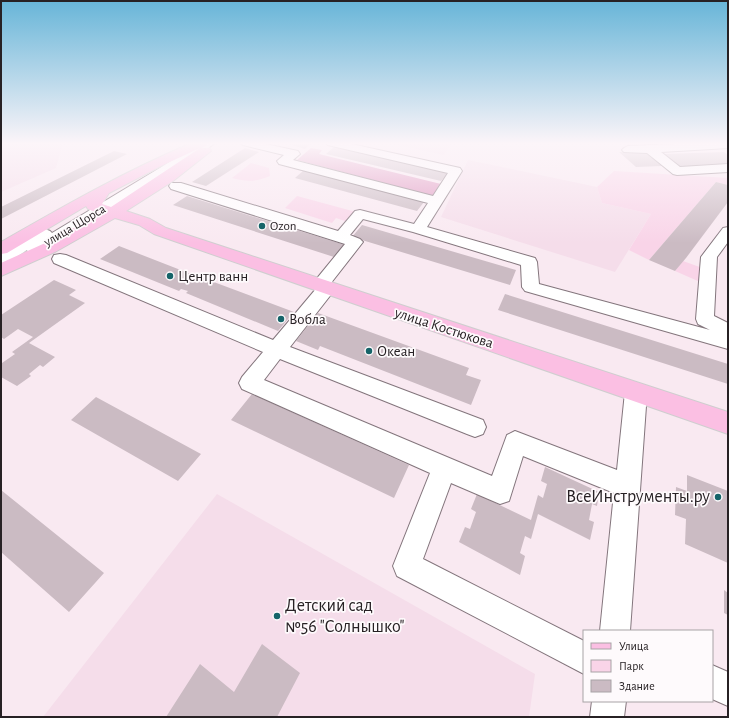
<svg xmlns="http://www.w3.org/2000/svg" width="729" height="718" font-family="'Alegreya Sans',sans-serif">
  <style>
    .built { fill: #f5ddea }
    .green { fill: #f9d4e8 }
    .forest { fill: #df97c0 }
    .building { fill: #cbbbc3 }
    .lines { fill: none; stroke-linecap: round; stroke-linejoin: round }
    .minor-casing { stroke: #83757c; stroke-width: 2 }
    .major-casing { stroke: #cfcecf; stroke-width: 2 }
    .minor { fill: #fff; fill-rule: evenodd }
    .major { fill: #fbbfe3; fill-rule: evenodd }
    .poi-dot { fill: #156469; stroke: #fefafc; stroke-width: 1.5 }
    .labels { text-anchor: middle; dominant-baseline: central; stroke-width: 3.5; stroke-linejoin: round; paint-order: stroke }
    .far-street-label { font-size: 13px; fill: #272124; stroke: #fefafc }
    .far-poi-label { font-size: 13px; fill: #272124; stroke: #fefafc; text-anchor: start }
    .poi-label { font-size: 15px; fill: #272124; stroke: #fefafc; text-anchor: start }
    .street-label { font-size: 15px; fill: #272124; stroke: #fefafc }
    .near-poi-label { font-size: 18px; fill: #272124; stroke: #fefafc; text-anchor: end }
  </style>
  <rect width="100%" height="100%" fill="#f9e9f1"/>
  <path class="built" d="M1,143h62l-7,25 -55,24z
    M388,143h64l-8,12z
    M468,160l129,27 5,16 49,11 -36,58 -174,-55z
    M217,494l318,180 -6,43h-486z"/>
  <path class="green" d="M251,163l18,5 1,8c-16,6 -22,6 -38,2z
    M614,171l114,7v7l-12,-3 -67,78 -20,-10 22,-36 -49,-11 -5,-16z
    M297,196l59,16 -8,10 -12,-4 -4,5 -47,-15z
    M683,261l25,9 -1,15 -32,-14z"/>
  <path class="forest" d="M311,148l11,2 -3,4 122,30 -8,12 -136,-36z"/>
  <path class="building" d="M286,143h25l-6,6z
    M334,147l114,26 -7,8 -115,-27z
    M245,148l14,4 -53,34 -14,-4z
    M114,151l13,3 -126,65v-12z
    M644,151l18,15 -26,1 -17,-15z
    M724,152l4,3v10l-50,2 -15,-13z
    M304,170l120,32 -7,9 -122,-33z
    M716,182l12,3v17l-42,56 -11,13 -26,-11z
    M187,196l158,49 -11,12 -161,-52z
    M362,225l154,45 -6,15 -158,-48z
    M119,246l77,30 -2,2 7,2 2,-2 91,34 -16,19 -92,-38 2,-2 -7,-2 -2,2 -79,-32z
    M54,280l22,10 -7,5 16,8 -56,40 26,14 -12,10 -3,-2 -11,9 2,2 -14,10 -16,-9v-15l1,1 13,-9 -3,-2 21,-15 -15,-8 -14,10 -3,-2v-22z
    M505,294l223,70v20l-230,-74z
    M318,313l151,55 -3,7 15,5 -10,25 -151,-59 -2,4 -22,-9z
    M252,394l157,71 -15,33 -163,-78z
    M96,397l105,57 -23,27 -107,-61z
    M545,467l54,25 -2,14 -5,-2 -3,16 5,2 -4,18 -52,-26 -7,25 -6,-3 -5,17 5,3 -5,19 -61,-33 6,-15 5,2 6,-17 -5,-3 6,-15 54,26 7,-25 5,3 4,-14 -6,-3z
    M687,475l41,16v72l-43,-19 1,-25 -11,-4 1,-28 11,4z
    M1,490l103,83 -35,39 -68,-60z
    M724,590l4,3v22l-4,-2z
    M262,644l38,29 -23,44h-111l34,-53 34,28z"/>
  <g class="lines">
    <g class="minor-casing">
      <path id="minor" d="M201,143h14l-29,21 -145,89 -6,2 -6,-2 -2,-3 -20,13 -6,1v-12l39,-21 5,-2 5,2 2,2z
        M241,143h20l37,8 2,3 -7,6 140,36 15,-23 -116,-27 -4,-1 -2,-2h21l113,25 2,3 -35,56 108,31 2,4 2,22 171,46 -12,-6 -2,-5 5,-62 22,-29 5,-1v15l-11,15 -3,59 14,7v26l-203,-58 -3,-4 -1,-22 -108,-33 -50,-13 -13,16 10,4 3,3 -32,41 5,5 -3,4 -43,55 193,73 3,7 -3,7 -8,3 -8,-3 -187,-75 -16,21 228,96 15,-41 8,-4 102,39 8,-78 3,-6 8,-3 8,3 3,6 -17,239h-30l14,-138 -91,-37 -14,45 -9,3 -49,-21 -28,76 161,82v33l-187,-98 -4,-10 37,-93 -188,-84 -3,-6 3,-6 21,-25 -209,-89 -2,-4 2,-4 6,-1 6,1 207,85 42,-50 -4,-4 3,-4 31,-38 -174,-55 -2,-3 2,-3h10l157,48 17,-20 5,-1 54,14 14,-21 -149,-39 -2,-3 7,-6 -41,-10z
        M700,143h28v5l-67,4 19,15 48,-3v8l-51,3 -4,-1 -26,-21 -23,-1 -2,-2 2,-2 4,-2z
        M712,665l16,7v34l-16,-7z
        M592,701h34l-2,16h-34z"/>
    </g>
    <g class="major-casing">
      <path id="major" d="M192,143h16l-2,3 -5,2h9l1,3 -38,30 -47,30 24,8 16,9 562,184v22l-574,-200 -15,-9 -24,-7 -60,34 -54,24v-13l42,-19 57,-30 -12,-5 -2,-3 -79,47 -6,1v-12c63,-36 124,-71 191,-99zM200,148l-89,59 -9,-3 7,-11 52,-27z"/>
    </g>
    <use href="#minor" class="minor"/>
    <use href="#major" class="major"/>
  </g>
  <linearGradient id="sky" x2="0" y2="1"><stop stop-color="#67b5d8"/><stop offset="0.59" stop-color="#fcf5f9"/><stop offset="1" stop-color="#fcf5f9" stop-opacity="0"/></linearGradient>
  <rect width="729" height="243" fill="url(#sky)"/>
  <g class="poi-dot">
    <circle cx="262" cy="226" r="4"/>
    <circle cx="170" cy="276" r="4"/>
    <circle cx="281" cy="319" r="4"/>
    <circle cx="369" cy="351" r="4"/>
    <circle cx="718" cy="497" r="4"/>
    <circle cx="277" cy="616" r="4"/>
  </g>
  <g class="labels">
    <g class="far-street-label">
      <text transform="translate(75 226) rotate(-31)">улица Щорса</text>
    </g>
    <g class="far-poi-label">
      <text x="270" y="226">Ozon</text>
    </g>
    <g class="poi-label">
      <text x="178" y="276">Центр ванн</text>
      <text x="289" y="319">Вобла</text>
      <text x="377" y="351">Океан</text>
    </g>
    <g class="street-label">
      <text transform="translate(444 328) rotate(18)">улица Костюкова</text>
    </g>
    <g class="near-poi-label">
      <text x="710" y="497">ВсеИнструменты.ру</text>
      <text x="285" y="606" text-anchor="start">Детский сад<tspan x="285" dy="21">№56 "Солнышко"</tspan></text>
    </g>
  </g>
  <rect width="729" height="718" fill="none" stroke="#272124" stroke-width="4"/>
  <rect x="583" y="630" width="130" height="72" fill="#fefafc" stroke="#a8a3a6"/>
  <rect x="591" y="643" width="20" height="6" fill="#fbbfe3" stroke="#a8a3a6"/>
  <text x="619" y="650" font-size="12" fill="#272124">Улица</text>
  <rect x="591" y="660" width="20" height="12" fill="#f9d4e8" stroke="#a8a3a6"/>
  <text x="619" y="670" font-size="12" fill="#272124">Парк</text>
  <rect x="591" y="680" width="20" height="12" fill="#cbbbc3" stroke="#a8a3a6"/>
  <text x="619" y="690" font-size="12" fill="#272124">Здание</text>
</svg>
